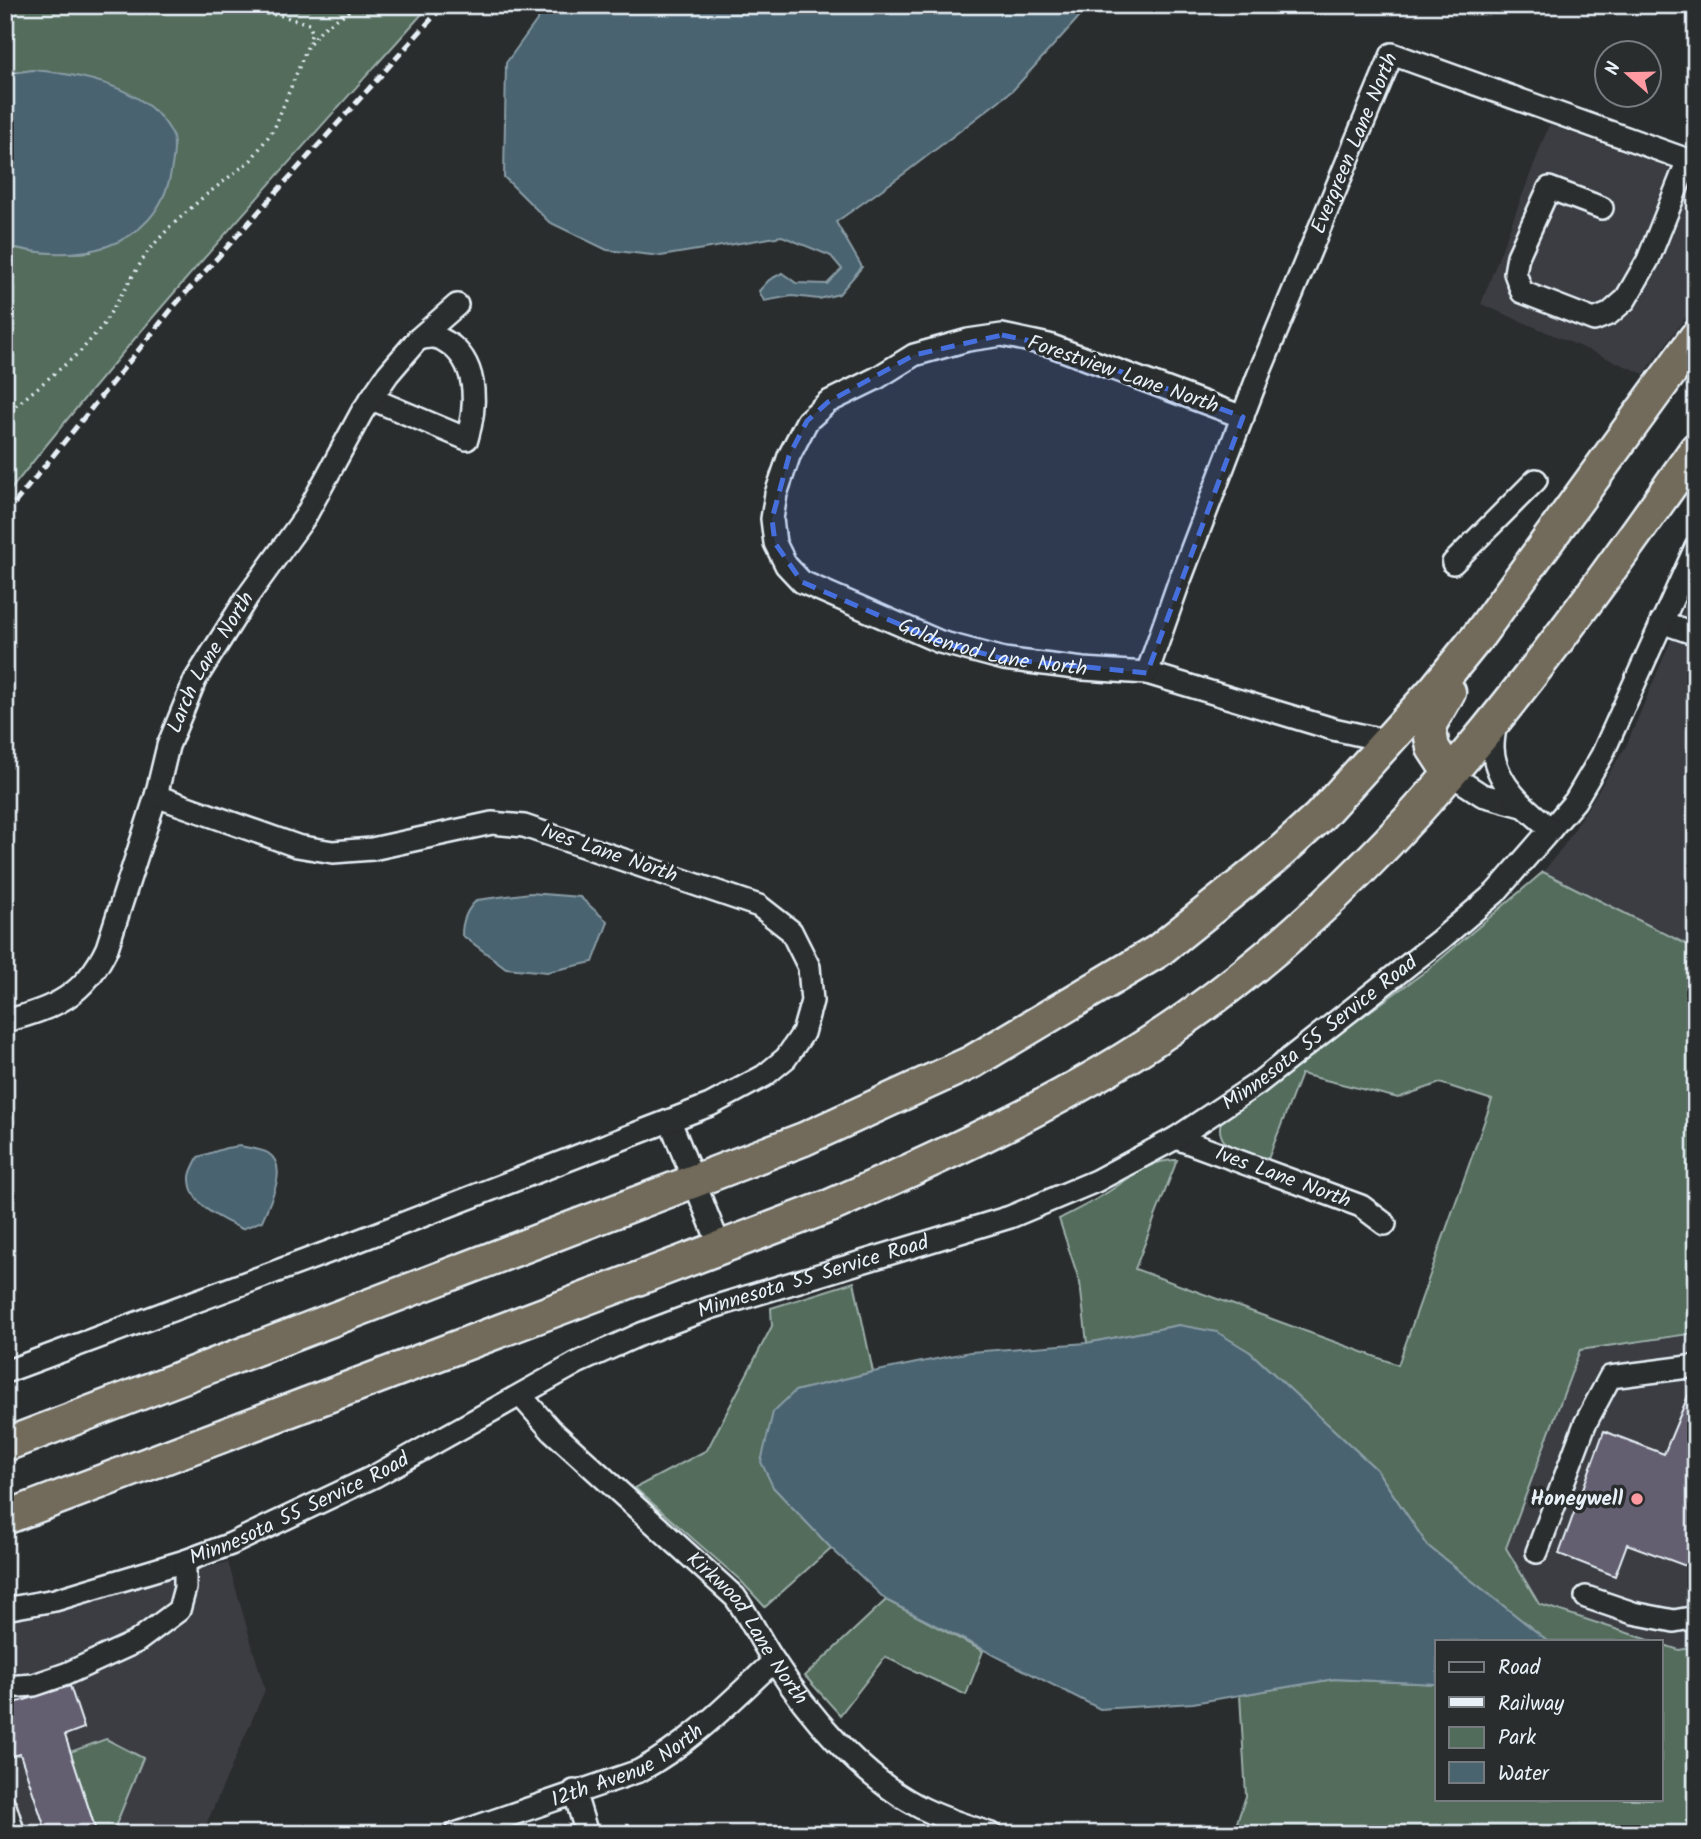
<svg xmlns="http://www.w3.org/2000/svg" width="1701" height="1839" font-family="Kalam,sans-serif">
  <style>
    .built { fill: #3b3c42 }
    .green { fill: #526c5b; stroke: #9daeaa; stroke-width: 2 }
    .water { fill: #4a646f; stroke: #899ca6; stroke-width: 2 }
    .building { fill: #635e70; stroke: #e8f1f8; stroke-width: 2 }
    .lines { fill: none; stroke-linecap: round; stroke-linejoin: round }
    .minor-casing { stroke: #e8f1f8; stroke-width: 26 }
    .highway-casing { stroke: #e8f1f8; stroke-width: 37 }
    .path { stroke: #e8f1f8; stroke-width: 3.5; stroke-dasharray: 2 5; stroke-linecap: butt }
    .minor { stroke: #2a2d2e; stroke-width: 21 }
    .highway { stroke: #726b5a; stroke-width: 32 }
    .rail { stroke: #e8f1f8; stroke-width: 5; stroke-dasharray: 10 5; stroke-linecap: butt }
    .marked { fill: #466fde; fill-opacity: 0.2; stroke: #466fde; stroke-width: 5; stroke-dasharray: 14 9; stroke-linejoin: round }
    .poi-dot { fill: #ff9aa2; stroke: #2a2d2e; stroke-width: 2.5 }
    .labels { text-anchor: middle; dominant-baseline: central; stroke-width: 7; stroke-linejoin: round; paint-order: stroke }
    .street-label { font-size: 21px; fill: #e8f1f8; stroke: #2a2d2e }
    .poi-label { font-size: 21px; font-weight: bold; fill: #e8f1f8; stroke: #2a2d2e; text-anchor: end }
  </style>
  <rect width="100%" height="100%" fill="#2a2d2e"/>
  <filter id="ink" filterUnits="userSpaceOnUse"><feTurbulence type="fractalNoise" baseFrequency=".0143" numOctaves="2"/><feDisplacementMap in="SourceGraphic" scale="14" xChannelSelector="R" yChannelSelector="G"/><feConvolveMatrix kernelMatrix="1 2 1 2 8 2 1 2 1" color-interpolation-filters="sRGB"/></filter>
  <g filter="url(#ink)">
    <path class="built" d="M1549,125l147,52v126l-52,71 -163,-70z
      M1696,581v368l-153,-77 22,-28 61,-98z
      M1696,1333v314l-17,3 -18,-6v-3h-9l-113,-37 -33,-56 74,-199z
      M228,1562l37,128 -63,144h-197v-215z"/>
    <path class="green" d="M5,5h425c-145,162 -291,321 -425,492v-252c30,9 55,9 86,7l-58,-182 -28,4z
      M1543,872l153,77v384l-116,17 -74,198 33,56 113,37h-104l-120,-95 -52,-77 -126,-117 -71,-27 -92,18 -7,-60 -21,-64c15,-8 30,-15 44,-24 24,-14 45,-36 74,-35l-42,109 263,96 94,-265 -52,-17 -42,15 -97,-24 -33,85c-23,-8 -57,-10 -46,-41l208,-150z
      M854,1282l19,90 -78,19 -22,96 58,61 -66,59 -25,-27 -105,-92 72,-38 65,-124 -1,-18z
      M886,1600l97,51 -17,44 -81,-38 -45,58 -35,-39z
      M1661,1644l18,6 17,-3v187h-463l13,-38 -6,-101 94,-16 103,5v115h224z
      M106,1739l37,19 -28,69 -18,6 -27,-81z"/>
    <path class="water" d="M548,5h542l-77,85 -108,83 -69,49 26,45 -23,27 -20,5 -27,-3 -28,5 -5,-10 10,-11 13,-7 14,10 31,1 15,-15 -11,-13 -49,-20 -121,20 -54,-6 -58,-28 -45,-45 2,-114z
      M33,70c46,4 111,16 137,60 7,11 3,30 1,42 -15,80 -99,93 -166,73v-171z
      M530,893l50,4 28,25 -15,40 -46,10 -41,-4 -44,-33c0,-13 5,-26 15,-35z
      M240,1146c8,2 21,3 28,7 22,14 1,50 -6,68l-20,8c-22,-11 -53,-23 -52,-52 0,-6 6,-15 8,-20l28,-9z
      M1179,1325l38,7 33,20 126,117 52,77 120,95h-111v43l-103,-5 -141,24 -93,6 -214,-109 -55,-52 -58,-61 -12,-25 12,-50 22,-21 78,-19 97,-20 117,-9z"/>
    <path class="building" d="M1695,1379l1,182 -2,8 -67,-25 -12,32 -56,-22 45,-123 60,23z
      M70,1686l14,42 -19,7 32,99h-50l-27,-80 -10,3 -1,-3 -4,1v-49z"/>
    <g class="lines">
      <g class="minor-casing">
        <g id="minor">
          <path d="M1602,208l-53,-20 -31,68 -3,17 7,19 72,28 15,-6 16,-14 23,-40 40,-100"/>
          <path d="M372,399l95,40c9,-30 12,-71 -15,-93 -13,-10 -20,-11 -35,-6"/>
          <path id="s1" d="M1243,417l-194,-72 -47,-10 -34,5 -54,15 -37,23 -49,24 -21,19 -18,35 -13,38 -4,25 3,24 11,22 16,17 138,60 64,17 79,10 64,4 186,56 55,12"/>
          <path d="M1453,563l83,-83"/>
          <path d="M1661,622l35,12"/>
          <path id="s2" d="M1147,673l31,-88 82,-214 132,-317 304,109"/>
          <path d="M1450,774l32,21 41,11"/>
          <path d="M1551,829l24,-28 27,-46 94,-208"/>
          <path id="s3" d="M5,1021c49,-12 80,-26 102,-73l49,-152 12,-50 27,-66 53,-84 57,-79 57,-105 26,-38 29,-34 40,-35"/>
          <path d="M670,1121l50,126"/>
          <path id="s4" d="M1176,1138l185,68 24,18"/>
          <path d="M5,1372l337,-125 368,-142 54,-29 22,-18 17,-25 9,-32 -3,-34 -18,-36 -32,-25 -235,-80 -32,-3 -120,26 -39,3 -36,-6 -141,-50"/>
          <path id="s5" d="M521,1396l30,34 184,167c15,21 25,43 39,64 33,52 87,115 142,144 23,13 50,20 75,29"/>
          <path d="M1537,1552l48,-128 25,-47 86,-11"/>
          <path d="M1586,1597l47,16 41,8 22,-4"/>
          <path id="s6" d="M5,1609l50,-9 130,-39 46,-17 144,-68 202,-113 64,-29 69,-26 300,-91 86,-36 80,-43 81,-54 183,-144 55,-47 56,-64c-25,-20 -57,-46 -58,-82 0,-9 2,-18 3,-27"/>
          <path d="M5,1687l29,-2 32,-11 70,-32 43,-32 6,-22v-27"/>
          <path d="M574,1791l13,43"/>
          <path d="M5,1806l9,28"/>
          <path id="s7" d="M455,1834l184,-63c52,-28 92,-70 135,-110"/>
        </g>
      </g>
      <g class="highway-casing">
        <path id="highway" d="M1449,692l-20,34 4,22 17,26
          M5,1445l799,-306 168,-77 186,-111 116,-93 45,-41 117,-129 43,-53 217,-298
          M5,1518l825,-312c123,-54 248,-111 358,-189 211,-149 361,-360 508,-568"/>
      </g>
      <path class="path" d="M211,5l72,11 26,8 3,8 -3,11
        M5,415l75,-63 23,-27 45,-74 21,-23 32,-29 50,-39 23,-31 34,-84 14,-16 36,-24"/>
      <use href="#minor" class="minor"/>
      <use href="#highway" class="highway"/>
      <path class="rail" d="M5,515l170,-210 269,-300"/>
    </g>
  </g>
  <path class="marked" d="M1002,335l47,10 194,72 -96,256 -143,-14 -64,-17 -138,-60 -27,-39 -3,-24 17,-63 18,-35 21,-19 86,-47z"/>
  <circle class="poi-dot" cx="1637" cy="1499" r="7"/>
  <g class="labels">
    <g class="street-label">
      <text stroke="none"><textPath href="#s2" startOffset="569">Evergreen Lane North</textPath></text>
      <text transform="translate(1123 375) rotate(19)">Forestview Lane North</text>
      <text stroke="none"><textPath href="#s1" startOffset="852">Goldenrod Lane North</textPath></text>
      <text stroke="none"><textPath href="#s3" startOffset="436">Larch Lane North</textPath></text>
      <text transform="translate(609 854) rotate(19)">Ives Lane North</text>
      <text stroke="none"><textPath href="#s6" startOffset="1446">Minnesota 55 Service Road</textPath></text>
      <text stroke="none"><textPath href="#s4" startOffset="114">Ives Lane North</textPath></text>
      <text stroke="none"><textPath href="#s6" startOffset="878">Minnesota 55 Service Road</textPath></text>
      <text stroke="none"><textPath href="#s6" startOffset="312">Minnesota 55 Service Road</textPath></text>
      <text stroke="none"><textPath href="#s5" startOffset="326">Kirkwood Lane North</textPath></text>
      <text stroke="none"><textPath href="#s7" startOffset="186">12th Avenue North</textPath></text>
    </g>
    <g class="poi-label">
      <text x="1623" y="1499">Honeywell</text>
    </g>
  </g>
  <rect width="1701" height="1839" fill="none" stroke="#2a2d2e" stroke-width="28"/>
  <rect x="14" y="14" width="1673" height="1811" fill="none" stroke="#e8f1f8" stroke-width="2.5" filter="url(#ink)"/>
  <rect x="1435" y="1640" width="228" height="161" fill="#2a2d2e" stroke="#767b7f" stroke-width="2"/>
  <rect x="1449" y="1662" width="35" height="10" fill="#2a2d2e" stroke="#767b7f" stroke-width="2"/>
  <text x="1498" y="1674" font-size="21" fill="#e8f1f8">Road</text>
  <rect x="1449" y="1697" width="35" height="10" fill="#e8f1f8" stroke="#767b7f" stroke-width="2"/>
  <text x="1498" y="1710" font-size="21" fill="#e8f1f8">Railway</text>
  <rect x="1449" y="1727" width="35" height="21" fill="#526c5b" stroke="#767b7f" stroke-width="2"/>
  <text x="1498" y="1744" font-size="21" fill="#e8f1f8">Park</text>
  <rect x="1449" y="1762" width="35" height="21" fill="#4a646f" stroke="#767b7f" stroke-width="2"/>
  <text x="1498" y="1780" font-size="21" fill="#e8f1f8">Water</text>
  <g transform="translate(1628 74) rotate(290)"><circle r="33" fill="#2a2d2e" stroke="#767b7f" stroke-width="2"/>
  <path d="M0-5L12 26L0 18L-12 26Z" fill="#ff9aa2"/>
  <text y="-10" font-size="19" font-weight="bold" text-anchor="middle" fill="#e8f1f8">N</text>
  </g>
</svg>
